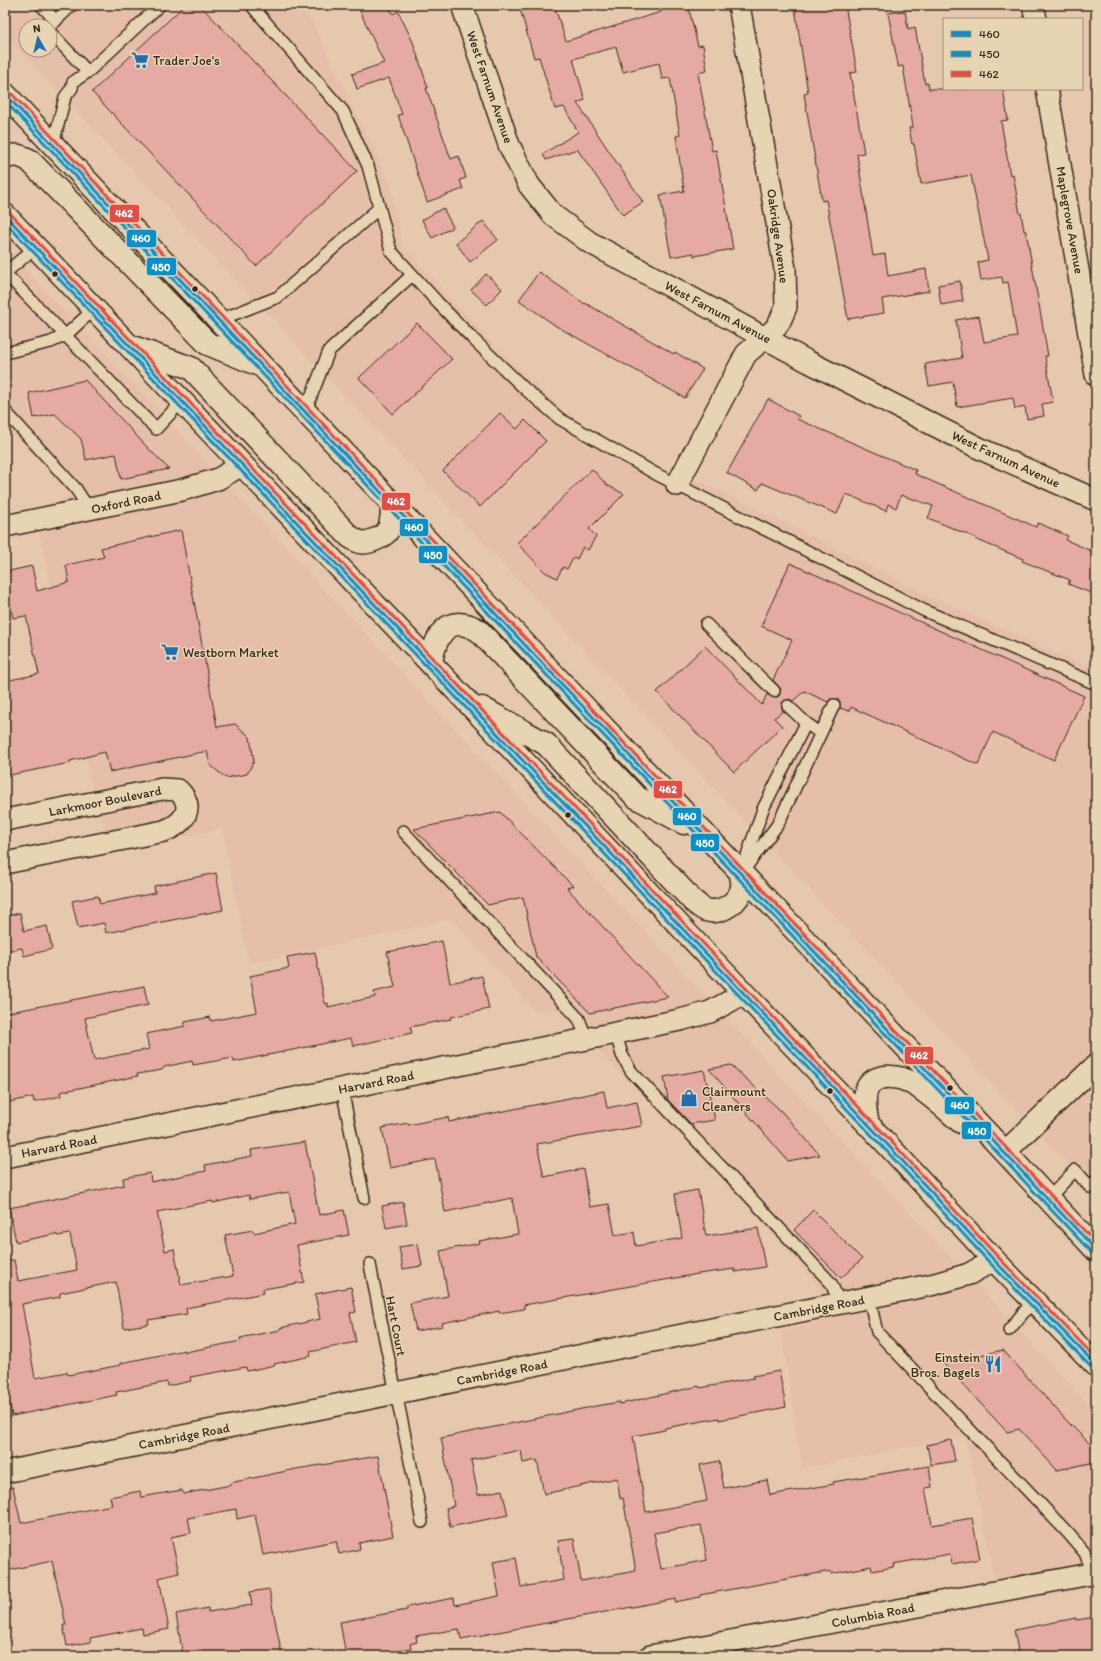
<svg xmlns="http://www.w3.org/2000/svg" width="1101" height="1661" font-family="Itim,sans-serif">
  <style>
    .built { fill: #e6bfab; fill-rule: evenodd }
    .building { fill: #e5aba3; stroke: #3b2a1e; fill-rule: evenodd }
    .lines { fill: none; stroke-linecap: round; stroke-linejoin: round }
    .lane-casing { stroke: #3b2a1e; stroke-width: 14 }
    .street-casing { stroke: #3b2a1e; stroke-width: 24 }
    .primary-casing { stroke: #3b2a1e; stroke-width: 25 }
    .lane { stroke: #e7d4b2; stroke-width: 11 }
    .street { stroke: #e7d4b2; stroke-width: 21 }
    .primary { stroke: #e7d4b2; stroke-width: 22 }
    .bus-1-casing { stroke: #e7d4b2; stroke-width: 6 }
    .bus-2-casing { stroke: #e7d4b2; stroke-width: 6 }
    .bus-3-casing { stroke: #e7d4b2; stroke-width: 6 }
    .bus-1 { stroke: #0991ce; stroke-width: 3 }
    .bus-2 { stroke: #0991ce; stroke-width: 3 }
    .bus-3 { stroke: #e54c44; stroke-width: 3 }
    .bus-dot { fill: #3b2a1e; stroke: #e7d4b2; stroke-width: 1.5 }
    .labels { text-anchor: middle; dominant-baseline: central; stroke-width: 3; stroke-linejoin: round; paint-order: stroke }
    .poi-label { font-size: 13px; fill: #3b2a1e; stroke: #e7d4b2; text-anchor: start }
    .street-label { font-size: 13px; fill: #3b2a1e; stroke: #e7d4b2 }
    .line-badge { stroke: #e7d4b2; stroke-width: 1.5 }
    .badge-label { font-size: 11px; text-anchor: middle; font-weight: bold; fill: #fff }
  </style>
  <rect width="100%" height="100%" fill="#e6c8ae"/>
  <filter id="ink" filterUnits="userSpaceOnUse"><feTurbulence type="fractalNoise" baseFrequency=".025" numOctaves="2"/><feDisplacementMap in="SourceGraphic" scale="8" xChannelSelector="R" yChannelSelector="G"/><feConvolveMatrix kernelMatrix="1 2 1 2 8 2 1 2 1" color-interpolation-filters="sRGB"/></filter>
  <g filter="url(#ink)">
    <path class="built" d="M5,5h299l85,176 14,66 92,99 74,70 89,53 49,15 233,117 156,69v524l-1091,-1159zM26,26h24v24h-24z
      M5,249l124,130 296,318 671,715v175l-96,18 -35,-169 -163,33 -21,-139 42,-9 -7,-39 -103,-113 -113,-117 -44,-43 -21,2 -84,-92 -202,45 -27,-135 -110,22 -19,-58 -59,-286 28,-6 5,-6 -2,-7 -60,-63z"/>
    <path class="building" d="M185,5h15l157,166 -101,95 -164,-174z
      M357,5h31l5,9 5,-3 15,31 15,46h-2l25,71 8,-3 7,22 -6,2 3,9 -36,13 -29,-87 4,-1 -13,-36 -32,11 -5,-15 32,-11z
      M519,5h35l12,36 95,-29 -2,-7h29l10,41 5,-1 4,26 -9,2 14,78 4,-1 17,99 -39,7v-3l-23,4 -11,-62 24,-4 -8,-55 4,-1 -10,-57 -8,1 -3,-16 -36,9 -7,-25 -43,12 12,41 -8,3 66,99 -20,13 -46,-66 -31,11 -3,-6 35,-22 -14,-25 -9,2 -16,-52 -5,1z
      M814,5h31l12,67 -7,1 14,80 -7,1 16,102 12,-2 3,22 38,-7 3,22 -47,8 2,14 -36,6 -22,-119 -4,1 -18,-107 4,-1 -13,-85z
      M905,11l3,18 7,-2 10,57 3,-1 1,6h74l5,31 -7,1 9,54 3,-1 7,40 1,-1 3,18h2l22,125h-3l8,46 -11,2 2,12 -17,3 -2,-12 -10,2 -2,-11 -56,9 -4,-25 -24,4 -4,-22 37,-6 -6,-38 23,-4 5,26 33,-5 -9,-55 -5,1 -1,-6 -21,3 -3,-18 10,-2 -17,-85 -50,9 -7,-40h-2l-3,-16 4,-1 -10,-61 -5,1v-2l-10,-52z
      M443,208l10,19 -21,11 -10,-18z
      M483,221l15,19 -28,22 -14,-19z
      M539,272l46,32v-1l89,51 1,-2 28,17 -18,29 -129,-72 -37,-26z
      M486,274l16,15 -15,16 -16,-15z
      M960,281l3,20 -22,4 -3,-20z
      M417,323l35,36 -59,55 -34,-36z
      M85,380l61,66 23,23 -48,10 -5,-25 -30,6 -5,-21 -26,-25 -21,4 -5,-25z
      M768,399l31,17 -2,3 119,51 -1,4 121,53 2,-4 30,13 -2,4 30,13v42l-28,-11 2,-4 -48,-19 1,-2 -48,-20 1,-1 -48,-20 5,-12 -32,-11 -5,13 -8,-4 -2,7 -40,-17 -9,20 -75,-31 -4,7 -31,-17z
      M500,413l17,16 8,-9 21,21 -66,66 -37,-36z
      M592,469l15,16 17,9 -35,35 7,7 -8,14 -5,-3 -6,12 -3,-2 -7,12 -4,-2 -6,11 -12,-6 -28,-29z
      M181,530l36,197 18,-3 15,13 4,24 -7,13 -21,4 -16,-13 -3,-14 -97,21 -5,-20 -35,9v2l-65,13v-95l34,-7 -13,-58 -13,2 -8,-37v-9l27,-6 5,25 32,-9 -3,-17 38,-8 -3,-9z
      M790,563l294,133 -30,64 -61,-28 -15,33 -127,-58 -2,4 -9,-3v-7l-3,-2h-7l-2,3 -24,-11 -11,10 -4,-2 -6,3 -2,3 2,6 -9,7 8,8 -48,46 -77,-80 48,-46 57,59 5,-11 6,4 6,-2 2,-7 -8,-9 19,-40 -31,-14z
      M500,812l73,74 -6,2 101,109 -78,16 -54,-56 -13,-60 -35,8 -74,-76z
      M216,873l7,37 -117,23 -2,-10 -26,5 -6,-27 26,-5 2,8 55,-11 -1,-7z
      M20,913l4,18 23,-5 5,23 -28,7 -2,-8 -17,3v-35z
      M442,941l8,42 32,-7 7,33 -38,8v2l-41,8 2,6 -59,13 -2,-8 -117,24 -1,-4 -40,7 -1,-4 -28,6 -2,3 -25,4 1,2 -78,16 1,4 -27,6 -1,-5 -28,6v-90l139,-27 4,19 -63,13 9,42 55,-11 -3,-15 39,-8v-4l25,-5 1,4 46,-9 -7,-36 39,-8 -2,-11 28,-5 10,52 3,-1v4l47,-10 -1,-5 21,-5 -8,-35z
      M731,1065l50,46 39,44 -32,6 -79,-92z
      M704,1070l11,50 -24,4 -23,-24 -4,-23z
      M604,1091l3,17 30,-6 5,24 -105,18 7,33 39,-8 7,38 19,-3 6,31 19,-3 2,14 46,-8 -7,-44 23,-4 8,46 52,-8 7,39 -30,5v-3l-37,5 -174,31v4l-25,4v-2l-57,12 1,3 -27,5 -6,-28 38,-7 -8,-45 40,-8 -1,-2 39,-7 -6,-36 -67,14 -10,-53 -45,9 -8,-40 26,-5v2l40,-8 1,5z
      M305,1142l14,73 25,-5 5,25 -52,10 7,37 -41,7 1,4 -78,15 1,6 -39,6 1,4 -25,4 -8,-46 -56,11v4l-38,7 13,74 32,-6 1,3 53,-10v-2l64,-13v2l56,-11 -1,-3 40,-8v-2l40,-9 -5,-25 36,-7 5,25 -6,1 6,29 -46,10 1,4 -37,8 1,1 -28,6 -1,-4 -56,10 1,4 -23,5 -1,-4 -51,10 1,3 -105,21 -7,-36 5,-2 -5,-30v-87l9,-1 4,21 59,-11 -7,-36 -13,2 -1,-2 -40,8 -7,-34 115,-23 -1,-7 27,-5 1,9 55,-11 -1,-6 47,-9 -1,-6zM289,1192l6,32 -41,9 -1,-3 -28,5 8,41 -52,9 -7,-36 -9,2 -8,-39 55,-11 1,2 36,-8 1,4z
      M403,1202l4,22 -21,4 -4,-22z
      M813,1210l49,49 -21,19 -47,-48z
      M418,1244l4,22 -19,3 -4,-22z
      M1003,1350l63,70 30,30v12l-39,8 -38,-41 -12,3 -64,-69z
      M779,1371l7,36 -67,13v-2l-54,10v2l-32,6 13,76 61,-11 -7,-36 19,-4 5,27 43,-8 3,15 64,-11 -1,-2 96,-16 3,21 -7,1 7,37 40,-7 8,41 -28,5 -2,-10 -57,10 1,3 -22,4 -1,-5 -40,8v-3l-131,24v2l-25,5v-3l-214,40 -2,-10 -43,7 1,6 -7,2 1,5 -41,7h-24l-6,-34 67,-12v-3l47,-9 1,7 44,-9 -6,-34 23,-4 5,29 43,-7 -6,-39 16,-2 7,42 55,-10 -13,-73h-3l-3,-20 -73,16 -7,-34 -14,3 -2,-13 -50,10 7,35 24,-5 6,25 -58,12 -4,-19 8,-2 -13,-68 155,-32 24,-4v2l79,-18 1,2 54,-10 -1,-2zM701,1525l6,35 -46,9 -7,-36z
      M951,1440l4,21 -24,4 -4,-20z
      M378,1456l15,80 -34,7 1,6 -21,5 -3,-13 -73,14 -8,-40 -18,4 -1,-10 -48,9 3,15 -20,4 8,36 -20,5 10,51 -26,5 -1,-6 -52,10 1,4 -24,4 -4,-21h3l-14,-64 -47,10v-83l8,-1 8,36 91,-18 -2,-8 30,-6 1,6 41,-7 1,4 48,-9 -1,-2 66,-14z
      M269,1589l13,67h-99l-7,-42 32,-6v4l44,-7 -2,-13z
      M1096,1617v39h-77l-5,-26 62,-12v2z"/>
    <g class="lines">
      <g class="lane-casing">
        <path id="lane" d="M41,5l15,16
          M251,5l92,106 25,55 23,85 48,53 35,36 51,49 35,30 96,55 269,137 171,73
          M50,26l22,-21
          M50,32l38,40
          M53,145l12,-48 7,-9 1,-6 15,-10 72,-67
          M36,247l-31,26 151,156 26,-28
          M219,320l59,-23 101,-89
          M5,353l46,-11 15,-7 28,-26
          M5,411l71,78 13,20
          M305,412l24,-61 83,-76
          M706,624l68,67
          M788,706l18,17 14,10
          M403,831l176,188 8,21
          M744,864l19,-55 43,-86
          M741,874l37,-50 56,-119
          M616,1034l6,21 9,16 200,212 9,21
          M342,1089l22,109
          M1048,1199l27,-29 15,17 6,-6
          M370,1264c16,86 36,172 52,258
          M869,1298l8,34 191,201 17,20 8,20
          M1009,1330l25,-30"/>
      </g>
      <g class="street-casing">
        <path id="street" d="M462,5l47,140 20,40 24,30 36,27 220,120 174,88 113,50
          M1033,5l3,14
          M1047,89l49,286
          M677,485l69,-131 28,-24 6,-9 6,-14 -1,-38 -46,-264
          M5,526l177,-36 36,-11 24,-14
          M5,820l157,-31 16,1c18,17 7,33 -14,41l-159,32
          M1005,1152l91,-87
          M5,1157l675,-137 30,-8 33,-18
          M5,1472l930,-188 34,-10 25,-14
          M650,1656l446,-83"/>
      </g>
      <g class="primary-casing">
        <path id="primary" d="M5,94l1000,1058 91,98
          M5,158c9,-5 16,-2 24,2l179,184 49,20
          M5,215l880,927 109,118 102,105
          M133,347l58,21 158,168c3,2 7,5 11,6 8,2 24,-5 28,-12 4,-7 4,-18 4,-25
          M431,664c2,-18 11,-46 35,-39 4,1 8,3 12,5l158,167 48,26
          M482,708l64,36 147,157c4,3 9,8 13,9 15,5 34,-9 36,-23 1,-4 -1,-9 -1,-13
          M868,1125c-2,-11 -5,-23 -2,-34 7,-20 34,-16 49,-6 16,10 31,24 46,37"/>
      </g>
      <use href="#lane" class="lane"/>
      <use href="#street" class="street"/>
      <use href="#primary" class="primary"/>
      <g class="bus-1-casing">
        <path id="bus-1" d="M5,94l1091,1156
          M5,215l880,927 109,118 102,105"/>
      </g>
      <g class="bus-2-casing">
        <path id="bus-2" d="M5,101l1087,1152
          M5,222l876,923 109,118 102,105"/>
      </g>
      <g class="bus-3-casing">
        <path id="bus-3" d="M9,91l1087,1152
          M9,212l880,927 109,118 98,101"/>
      </g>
      <use href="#bus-1" class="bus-1"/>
      <use href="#bus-2" class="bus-2"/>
      <use href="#bus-3" class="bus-3"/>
    </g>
  </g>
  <defs>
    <g id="supermarket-bare" transform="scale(1.38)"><path d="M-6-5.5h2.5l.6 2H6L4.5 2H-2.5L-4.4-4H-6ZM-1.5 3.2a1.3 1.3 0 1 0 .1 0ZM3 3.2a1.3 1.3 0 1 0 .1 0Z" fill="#1f6fb2" stroke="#e7d4b2" stroke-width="2.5" paint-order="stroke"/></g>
    <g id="shop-bare" transform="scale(1.38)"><path d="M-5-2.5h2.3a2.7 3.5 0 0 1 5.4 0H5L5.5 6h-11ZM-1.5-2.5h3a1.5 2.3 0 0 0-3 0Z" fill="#1f6fb2" stroke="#e7d4b2" stroke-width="2.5" paint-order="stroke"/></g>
    <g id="restaurant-bare" transform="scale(1.38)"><path d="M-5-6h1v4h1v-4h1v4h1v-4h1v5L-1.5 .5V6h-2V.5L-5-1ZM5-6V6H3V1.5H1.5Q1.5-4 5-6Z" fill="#1f6fb2" stroke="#e7d4b2" stroke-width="2.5" paint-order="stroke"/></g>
  </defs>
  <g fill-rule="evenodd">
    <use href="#supermarket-bare" x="140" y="60"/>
    <use href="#supermarket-bare" x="170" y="652"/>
    <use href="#shop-bare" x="689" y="1098"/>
    <use href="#restaurant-bare" x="993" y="1364"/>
  </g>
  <g class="bus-dot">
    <circle cx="55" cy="274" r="3.5"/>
    <circle cx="195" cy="289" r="3.5"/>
    <circle cx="568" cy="815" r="3.5"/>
    <circle cx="950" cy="1088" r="3.5"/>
    <circle cx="830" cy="1091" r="3.5"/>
  </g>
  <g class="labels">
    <g class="poi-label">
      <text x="153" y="60">Trader Joe's</text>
      <text x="183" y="652">Westborn Market</text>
      <text x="702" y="1091">Clairmount<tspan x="702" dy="15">Cleaners</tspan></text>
      <text x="980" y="1357" text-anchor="end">Einstein<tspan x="980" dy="15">Bros. Bagels</tspan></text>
    </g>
    <g class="street-label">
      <text transform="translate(490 87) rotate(71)">West Farnum Avenue</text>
      <text transform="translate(1070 220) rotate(80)">Maplegrove Avenue</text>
      <text transform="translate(778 236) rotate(82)">Oakridge Avenue</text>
      <text transform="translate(718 312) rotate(28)">West Farnum Avenue</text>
      <text transform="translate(1006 459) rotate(25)">West Farnum Avenue</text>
      <text transform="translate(126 502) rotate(-12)">Oxford Road</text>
      <text transform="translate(105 801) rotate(-11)">Larkmoor Boulevard</text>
      <text transform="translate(376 1082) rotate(-11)">Harvard Road</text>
      <text transform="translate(59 1146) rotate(-11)">Harvard Road</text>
      <text transform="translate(819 1308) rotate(-11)">Cambridge Road</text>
      <text transform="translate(396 1326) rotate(79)">Hart Court</text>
      <text transform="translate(502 1372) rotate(-11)">Cambridge Road</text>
      <text transform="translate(184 1436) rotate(-11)">Cambridge Road</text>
      <text transform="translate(873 1615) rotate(-11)">Columbia Road</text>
    </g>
  </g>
  <g class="line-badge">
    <rect x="109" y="204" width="31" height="19" rx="4" fill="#e54c44"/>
    <rect x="126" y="229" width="31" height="19" rx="4" fill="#0991ce"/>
    <rect x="146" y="257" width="31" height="19" rx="4" fill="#0991ce"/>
    <rect x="381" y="492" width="30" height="19" rx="4" fill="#e54c44"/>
    <rect x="399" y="518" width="30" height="19" rx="4" fill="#0991ce"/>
    <rect x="418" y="545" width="30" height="19" rx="4" fill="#0991ce"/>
    <rect x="653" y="780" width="30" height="19" rx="4" fill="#e54c44"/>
    <rect x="672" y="807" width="30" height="19" rx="4" fill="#0991ce"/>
    <rect x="690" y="833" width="30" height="19" rx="4" fill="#0991ce"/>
    <rect x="904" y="1046" width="30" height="19" rx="4" fill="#e54c44"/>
    <rect x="944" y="1096" width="31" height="19" rx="4" fill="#0991ce"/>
    <rect x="961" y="1121" width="31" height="19" rx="4" fill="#0991ce"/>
  </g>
  <g class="badge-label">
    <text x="124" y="217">462</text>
    <text x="141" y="242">460</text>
    <text x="161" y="271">450</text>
    <text x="396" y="505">462</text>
    <text x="414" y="531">460</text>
    <text x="433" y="559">450</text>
    <text x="668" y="793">462</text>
    <text x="687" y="820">460</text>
    <text x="705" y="847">450</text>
    <text x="919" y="1059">462</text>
    <text x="960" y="1109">460</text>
    <text x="977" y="1135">450</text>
  </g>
  <rect width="1101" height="1661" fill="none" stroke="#e7d4b2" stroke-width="20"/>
  <rect x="10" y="10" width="1081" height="1641" fill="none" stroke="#3b2a1e" stroke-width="1.5" filter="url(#ink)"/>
  <rect x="943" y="18" width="140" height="72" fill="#e7d4b2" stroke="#a29077"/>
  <rect x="951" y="31" width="20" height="6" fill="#0991ce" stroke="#a29077"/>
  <text x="979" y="38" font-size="12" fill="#3b2a1e">460</text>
  <rect x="951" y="51" width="20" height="6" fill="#0991ce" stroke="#a29077"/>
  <text x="979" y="58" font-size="12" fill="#3b2a1e">450</text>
  <rect x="951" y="71" width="20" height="6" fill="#e54c44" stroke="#a29077"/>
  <text x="979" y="78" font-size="12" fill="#3b2a1e">462</text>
  <g transform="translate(38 38) rotate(352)"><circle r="19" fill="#e7d4b2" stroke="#a29077"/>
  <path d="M0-3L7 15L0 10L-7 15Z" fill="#1f6fb2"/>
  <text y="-6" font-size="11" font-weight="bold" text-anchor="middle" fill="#3b2a1e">N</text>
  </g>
</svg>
